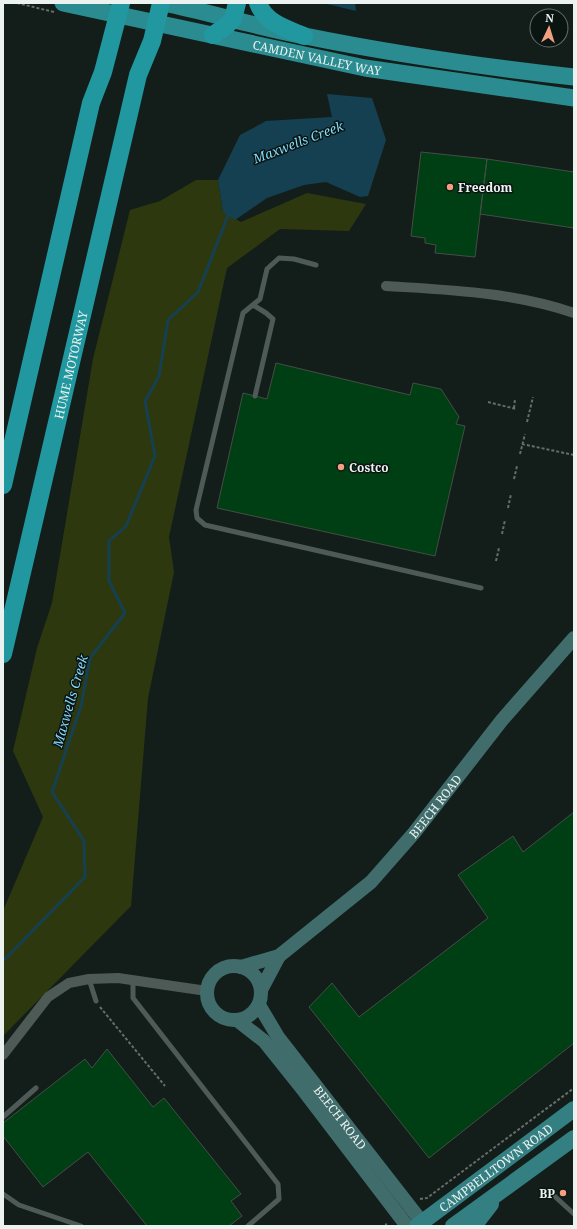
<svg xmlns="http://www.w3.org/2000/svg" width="577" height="1229" font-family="'Noto Serif',serif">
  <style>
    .green { fill: #2e380f }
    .water { fill: #154051 }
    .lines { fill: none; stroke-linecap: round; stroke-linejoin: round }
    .stream { stroke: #154051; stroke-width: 3 }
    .building { fill: #003f14; stroke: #454d46 }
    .path { stroke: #646e6b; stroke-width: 2; stroke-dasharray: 3 2; stroke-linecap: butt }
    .service { stroke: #4e5a56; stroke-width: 5 }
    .minor { stroke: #4e5a56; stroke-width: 10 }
    .secondary { stroke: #406d6c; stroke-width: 14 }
    .primary { stroke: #337f82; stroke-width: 16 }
    .trunk { stroke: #2a8c90; stroke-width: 17 }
    .motorway { stroke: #21989f; stroke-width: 18 }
    .poi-dot { fill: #f2a080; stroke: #0a1512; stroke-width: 1.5 }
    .labels { text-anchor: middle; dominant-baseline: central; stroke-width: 3; stroke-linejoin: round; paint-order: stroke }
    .street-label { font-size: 12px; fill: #ebf2f0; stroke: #0a1512 }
    .poi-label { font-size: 12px; font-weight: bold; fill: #ebf2f0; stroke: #0a1512; text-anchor: start }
    .water-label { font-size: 13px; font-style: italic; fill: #83d9fe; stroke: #0a1512 }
  </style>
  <rect width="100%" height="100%" fill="#131e1b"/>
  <path class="green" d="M196,180h22l5,32 18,10 66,-29 59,11 -17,27 -69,-2 -53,39 -58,269 5,35 -26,126 -17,208 -128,130v-125l40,-94 -30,-66 24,-103 15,-45 41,-244 37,-149 30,-9z"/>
  <path class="water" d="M323,3h32l1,8z
    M327,94l45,4 14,42 -18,56 -8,1 -34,-15 -22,3 -37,13 -32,22 -12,-8 -5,-32 22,-45 26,-14 66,-4z"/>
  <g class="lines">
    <path class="stream" d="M3,961l82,-84 -1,-36 -32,-49 29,-86 9,-48 35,-45 -16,-32v-40l17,-15 29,-70 -10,-55 14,-25 9,-56 30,-28 31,-79"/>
  </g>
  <path class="building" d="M421,152l66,7 -12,98 -40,-4 1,-8 -11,-2v-5l-14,-2z
    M487,159l87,13v56l-94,-14z
    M276,363l134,32 3,-12 28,6 18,28 -3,7 9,2 -30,130 -218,-48 26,-115 24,6z
    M574,812v231l-145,115 -120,-151 23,-24 27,34 129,-99 -30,-43 55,-39 10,16z
    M107,1049l46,58 11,-9 77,96 -10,7 11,15 -13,10h-82l-59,-74 -45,35 -40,-51v-13l82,-64 7,9z"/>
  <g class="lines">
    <path class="path" d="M6,3h1
      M17,3l37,9
      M488,402l28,7
      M514,408l1,-9
      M527,422l6,-25
      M522,444l52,11
      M520,454l5,-20
      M514,479l3,-13
      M508,508l3,-14
      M502,534l3,-14
      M496,561l3,-13
      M100,1007l65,79
      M420,1199l7,-1 147,-110
      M385,1226l2,-3"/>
    <path class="service" d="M316,265l-22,-6 -15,-1 -12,11 -7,30 -17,14 -47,197 1,8 8,7 276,63
      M253,305l13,8 7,6 -18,77
      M89,979l7,22
      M133,980v18l145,186 1,15 -31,27
      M3,1117l33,-29
      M550,1192l24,22
      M3,1194l16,11 62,21"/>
    <path class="minor" d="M386,286c63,4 127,6 188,27
      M3,1055l45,-58 21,-14 20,-4 29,-1 89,13"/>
    <g class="secondary">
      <circle cx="234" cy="993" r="27"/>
      <path id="s1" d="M241,967l38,-11 92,-74 43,-49 88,-113 72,-82"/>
      <path d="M261,990l18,-34"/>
      <path id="s2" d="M259,1005l19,32 147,189"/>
      <path d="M237,1020l27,21 40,50 103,135"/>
    </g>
    <g class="primary">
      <path id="s3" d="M417,1226l157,-117"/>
      <path d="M453,1226l121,-88"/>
      <path d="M474,1226l17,-22"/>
    </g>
    <g class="trunk">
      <path id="s4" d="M63,3l302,65 209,30"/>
      <path d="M164,3c47,10 94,24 141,33 89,18 179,31 269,41"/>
    </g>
    <g class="motorway">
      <path d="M258,3c7,20 29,26 46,33"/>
      <path d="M213,35l12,-8 8,-8 4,-16"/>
      <path d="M3,485l88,-382 12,-31 18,-69"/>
      <path id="s5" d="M3,654l135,-579 14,-34 9,-38"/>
    </g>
  </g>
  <g class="poi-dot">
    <circle cx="450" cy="187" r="4"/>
    <circle cx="341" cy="467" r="4"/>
    <circle cx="563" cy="1193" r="4"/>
  </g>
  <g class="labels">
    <g class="street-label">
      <text stroke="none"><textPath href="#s4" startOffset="260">CAMDEN VALLEY WAY</textPath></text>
      <text stroke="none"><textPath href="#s5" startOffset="297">HUME MOTORWAY</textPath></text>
      <text stroke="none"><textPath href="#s1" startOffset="257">BEECH ROAD</textPath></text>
      <text stroke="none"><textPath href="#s2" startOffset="139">BEECH ROAD</textPath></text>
      <text stroke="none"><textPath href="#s3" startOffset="98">CAMPBELLTOWN ROAD</textPath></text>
    </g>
    <g class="poi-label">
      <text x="458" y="187">Freedom</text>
      <text x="349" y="467">Costco</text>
      <text x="555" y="1193" text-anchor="end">BP</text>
    </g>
    <g class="water-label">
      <text transform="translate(298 142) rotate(-21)">Maxwells Creek</text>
      <text transform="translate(70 701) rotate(-74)">Maxwells Creek</text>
    </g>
  </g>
  <rect width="577" height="1229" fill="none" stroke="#ebf2f0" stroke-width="8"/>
  <g transform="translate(549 28) rotate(4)"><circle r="19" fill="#0a1512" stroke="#646d6b"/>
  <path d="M0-3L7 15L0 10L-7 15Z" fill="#f2a080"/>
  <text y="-6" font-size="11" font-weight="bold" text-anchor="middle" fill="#ebf2f0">N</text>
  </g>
</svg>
